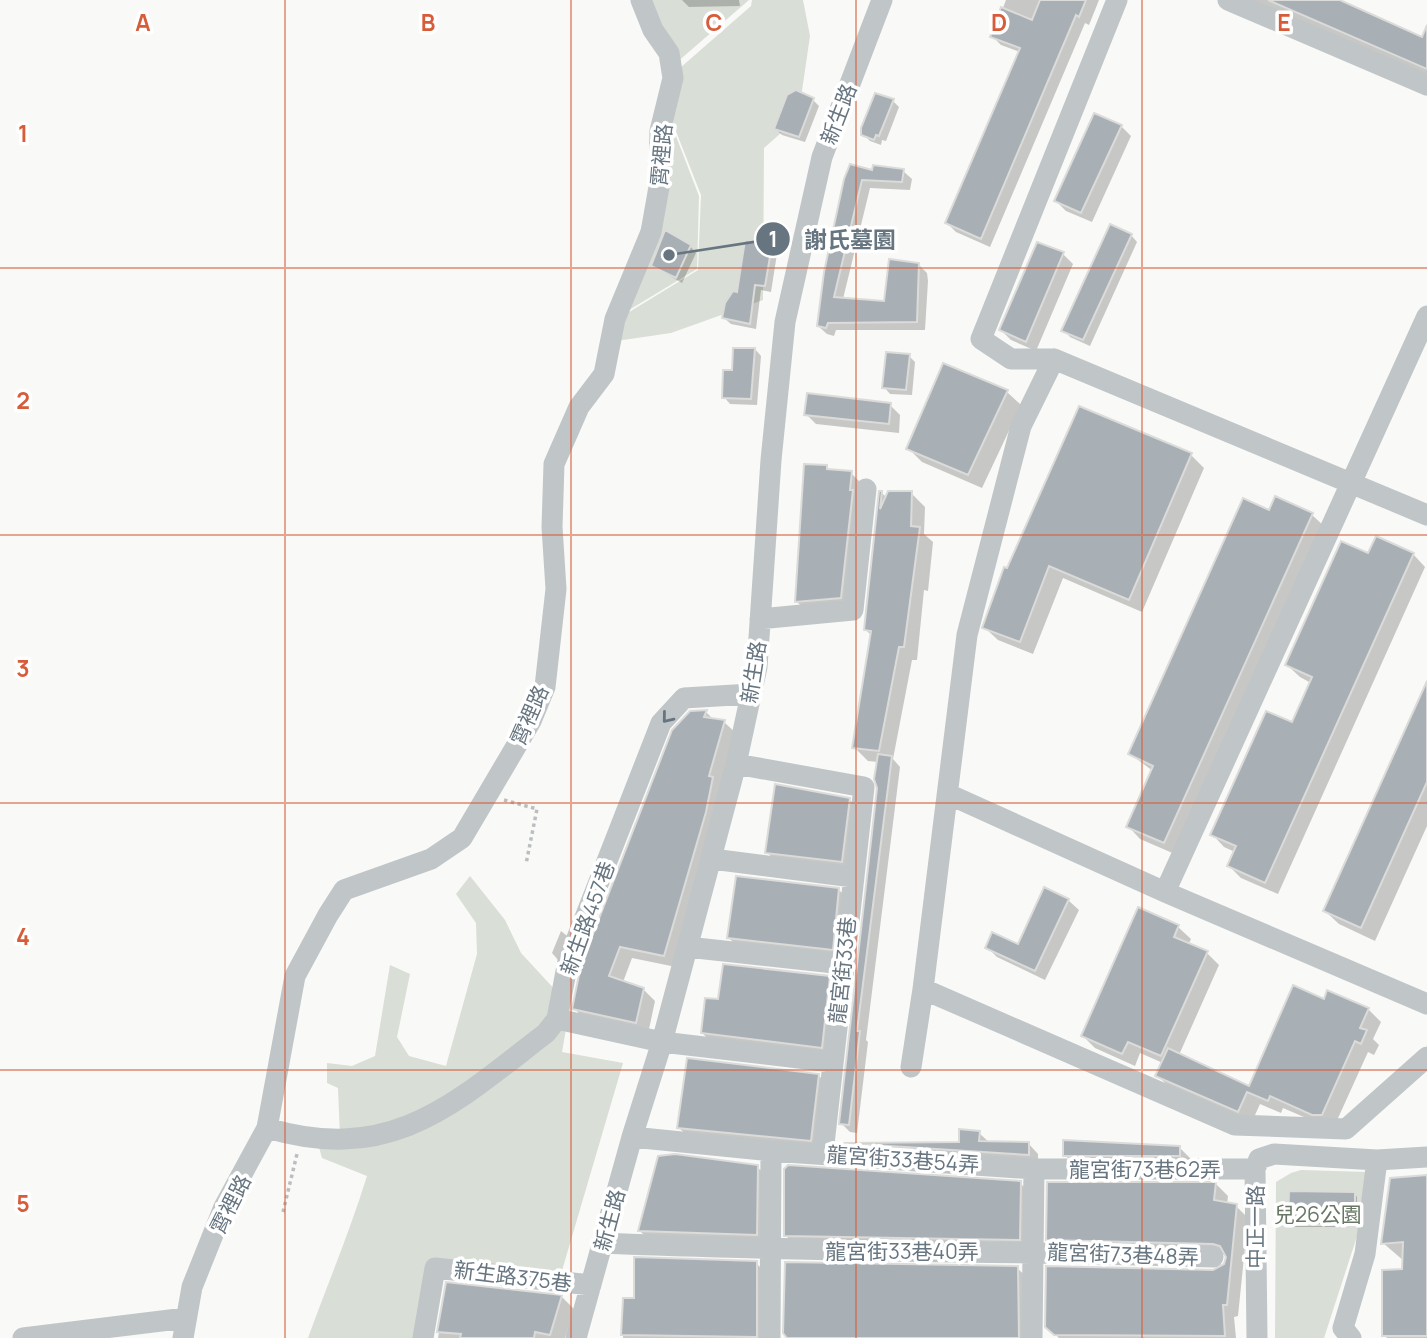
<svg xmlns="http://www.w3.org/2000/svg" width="1427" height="1338" font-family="Manrope,'Noto Sans TC',sans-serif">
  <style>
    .green { fill: #d9ded6 }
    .shadow { fill: #0003 }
    .building { fill: #a8b0b6; stroke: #dbdbd9; stroke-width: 2 }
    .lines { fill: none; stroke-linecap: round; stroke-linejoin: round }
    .path { stroke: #bbbec0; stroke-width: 3.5; stroke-dasharray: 3.5 3.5; stroke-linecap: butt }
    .minor { stroke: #c0c5c8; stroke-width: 21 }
    .oneway { stroke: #667580 }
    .grid { fill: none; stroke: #d75c39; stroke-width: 2; stroke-opacity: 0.55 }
    .labels { text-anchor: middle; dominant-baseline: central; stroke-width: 7; stroke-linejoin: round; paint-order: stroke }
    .street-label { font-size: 21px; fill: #667580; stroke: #fff }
    .park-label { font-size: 21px; fill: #687865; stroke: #fff }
    .grid-label { font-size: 23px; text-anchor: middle; font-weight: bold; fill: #d75c39; stroke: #fff; stroke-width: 7; stroke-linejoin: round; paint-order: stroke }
    .leader { fill: none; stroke: #667580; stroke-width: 2.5 }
    .callout-dot { fill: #667580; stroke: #fff; stroke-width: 2.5 }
    .mark-label { font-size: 21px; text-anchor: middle; font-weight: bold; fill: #fff }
    .callout-label { font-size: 23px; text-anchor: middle; font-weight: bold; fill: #667580; stroke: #fff; stroke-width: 7; stroke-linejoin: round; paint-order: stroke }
  </style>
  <rect width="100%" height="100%" fill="#f9f9f7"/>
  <path class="green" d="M646,0h103l-73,63z
    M752,0h51l7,36 -12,82 -34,30 -1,152 -92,33 -55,8 5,-24 77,-47 3,-75 -31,-79 10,-48 71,-62z
    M669,118l30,78 -2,73 -78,47z
    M470,876l35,44 16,33 49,53 -8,46 61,11 -62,211 -125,-4 -14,68h-114c20,-55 42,-107 59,-162l-45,-18 -5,-18 23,-3 -2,-49 -11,-5v-20l25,3 23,-10 15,-91 20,9 -13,63 12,19 37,10 31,-112 -1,-31 -20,-29z
    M1301,1170l66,2 6,15 -49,151h-49l1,-156 15,-9z"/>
  <path class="shadow" d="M682,0h57l1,6 -51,1z
    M1006,0h93l-10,25 -4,-2 -95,224 -34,-15 -9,-9 73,-171 -19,-7 -9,-9z
    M1251,0h83l93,40v35z
    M813,100l6,6 -14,36 -23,-7 -6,-6z
    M893,101l6,6 -13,34 -4,-1 -1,5 -11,-4 -7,-7z
    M1121,126l10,10 -39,86 -26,-11 -10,-10z
    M903,171l9,8 -2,11 -40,-2 -27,111 43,4 32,-39 9,9 1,8 -3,49h-89l-2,6 -7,-2 -9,-8 28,-147 27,-7z
    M1131,235l6,7 -47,104 -20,-9 -6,-7z
    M1038,244l25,10 10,10 -37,87 -25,-11 -10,-10z
    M690,246l6,7 -14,30 -29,-17z
    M771,247l6,7 -6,38 -10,-2 -5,39 -25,-5 -7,-6z
    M755,349l6,7 -4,49 -27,-1 -6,-7 9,-25z
    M909,356l6,6 -3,33 -22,-1 -6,-7z
    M1007,392l14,13 -39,83 -60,-26 -14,-14z
    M890,405l10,10 -1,18 -83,-9 -10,-10z
    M1079,408l112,47 13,13 -62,144 -79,-34 -30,76 -35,-14 -14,-13z
    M826,466l5,5 20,2 9,9 -10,125 -43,4 -10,-9z
    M881,492l6,6 24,-5 14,14 -1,27 9,8 -5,49 -4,-1 -7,70h-5l-19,99 7,8 -34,273 2,2 -11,91 -7,-1 -9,-9 38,-335 -1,-26 -10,-1 -14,-14 18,-111 -6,-6z
    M1269,512l43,3 13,12 -148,328 -37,-16 -12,-13 25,-55 -23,-17z
    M1413,554l12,13 -147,327 -37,-16 -12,-12 6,-14 -11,-5 -12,-13 80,-110 19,-41 -11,-6 -13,-12z
    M1427,685v141l-52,115 -36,-17 -14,-13z
    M706,712l9,9 9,1 13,12 -61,233 -44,-9 -9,24 20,7 12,12 -7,33 -62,-13 -12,-13z
    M849,799l13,14 -6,62 -76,-9 -13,-14z
    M839,890l10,10 -7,59 -103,-11 -10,-10z
    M1068,900l11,10 -34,70 -48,-23 -10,-10 31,-1z
    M1139,910l39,17 13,12 -3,6 19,8 12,12 -40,90 71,33 75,-87 43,8 13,13 -8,17 6,6 -5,10 -6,-3 -34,75h-7l-44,-19 -2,5 -21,-9 -9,20 -81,-36 -13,-13 6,-12 -23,-10 -5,13 -40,-18 -12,-12z
    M561,931l10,8 -13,21 -6,-7z
    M829,977l12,13 -8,69 -118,-14 -13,-12 17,-32z
    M818,1075l14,14 -8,64 -131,-12 -14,-13z
    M979,1133l11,10h38l10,11v11l-184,-13 -8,-8h114z
    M1180,1148l10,10 -1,7h-114l-10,-10z
    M757,1167l13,12 -1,68 -117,-4 -12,-12z
    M1427,1177v161h-40l-3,-3 20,-64v-10l-21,-18z
    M1020,1183l13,13 -1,56 -234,-5 -13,-12z
    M1216,1184l12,12 -1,8 9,2 12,12 -10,98 -4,1 2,21h-177l-12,-12 178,-60 3,-11 -168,-3 -12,-13z
    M1355,1194l2,3v30h-64l-3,-3z
    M757,1264l12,12v62h-146l2,-38h11z
    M1017,1268l13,12 1,58h-241z
    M447,1284l115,13 12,12 -9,29h-127z"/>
  <path class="building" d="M1040,0h46l-7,17 -3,-2 -95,224 -36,-16 75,-175 -30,-11 11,-30 31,13z
    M1268,0h72l82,37 5,-12v44z
    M796,90l18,8 -15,39 -25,-8 13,-34z
    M875,93l19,6 -15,37 -3,-1 -2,5 -13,-5v-7z
    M1094,113l28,12 -41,88 -27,-12z
    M850,164l22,6 1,-5 31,4 -2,13 -40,-2 -28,117 50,4 5,-42 30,4 -2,59 -89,1 -2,5 -9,-2 7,-54 20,-93z
    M1110,224l22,10 -49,106 -22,-9z
    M665,230l26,15 -15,33 -25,-12z
    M745,240l27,5 -7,41 -10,-1 -5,39 -28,-6 3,-15 8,-12 4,1z
    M1037,242l27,10 -38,90 -27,-12z
    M733,348h22l-4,51 -29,-1 1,-28h9z
    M886,352l24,2 -4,36 -24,-2z
    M943,363l65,27 -40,85 -62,-26z
    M807,393l84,10 -2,21 -85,-9z
    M1079,406l113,47 -63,147 -80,-34 -29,76 -38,-14 22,-61 3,1z
    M804,464l23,1v4l25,2 -2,19h3l-12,108 -46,4z
    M879,491h3l-2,18 8,-18h24l-1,35 9,1 -16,120h-5l-20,104 -27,-3 19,-117 -7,-1z
    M1275,496l38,17 -149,330 -38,-16 27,-61 -25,-12 115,-256 26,12z
    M1376,536l38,17 -149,330 -38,-17 9,-20 -26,-11 56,-124 26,11 20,-45 -27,-12 56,-124 27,12z
    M1427,681v101l-66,146 -38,-17z
    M707,710l-3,7 21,3 -16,56 4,1 -7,35 -42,144 -44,-9 -11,29 35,12 -8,35 -64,-14 9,-44 91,-235 18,-19z
    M878,754l14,2 -35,275h3l-11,94 -10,-1 38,-336 -3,-9z
    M775,784l75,14 -8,64 -77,-9z
    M736,876l103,12 -6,62 -106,-12z
    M1044,887l25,12 -34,72 -50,-23 7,-16 26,12z
    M1138,907l41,18 -5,12 34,14 -47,105 -33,-14 -6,12 -41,-18z
    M723,964l107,12 -8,72 -121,-15 4,-35 13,1z
    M1293,985l31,14 3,-9 42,18 -9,20 7,2 -6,14 -6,-3 -33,74h-10l-42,-19 -2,5 -21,-9 -9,20 -83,-36 13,-28 81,38z
    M687,1058l132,16 -8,67 -134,-13z
    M959,1129l21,2 -1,10 50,1v13l-187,-12 117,-1z
    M1063,1140l117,6v10h-117z
    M675,1154l83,11 -1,70 -119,-4 20,-75z
    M788,1165l233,16 -1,59 -236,-4v-67z
    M1427,1175v161h-45v-66l20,-1 1,-27 -22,2 9,-66z
    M1047,1182h169l-2,18 23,4 -10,101h-4l2,31 -171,-1 -9,-8 1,-61 167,4 11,-6 2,-7 -6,-11 -7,-2 -167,-4z
    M1289,1191l66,1v33h-67z
    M634,1257l123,4v76l-136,-2 2,-37h11z
    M785,1262l233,4 1,72h-232l-4,-5z
    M446,1282l116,13 -12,40 -15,-3 -1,6h-74l1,-4 -24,-2z"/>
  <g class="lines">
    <path class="path" d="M504,800l33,9 -11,55
      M283,1212l14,-58"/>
    <path class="minor" d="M1117,0l-136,339 30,20h43l373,156
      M1228,0l199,85
      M760,619l93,-9 13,-121
      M736,764l128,23 -41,366
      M948,794l217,98 262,112
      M712,859l141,18
      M1165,892l262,-576
      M687,947l156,17
      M923,989l312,136 111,4 81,-72
      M557,1019l105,23 170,20
      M911,1067l12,-78 44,-354 54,-209 33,-67
      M267,1128c125,37 187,-24 279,-95l11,-14 11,-58 93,-238 23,-25 67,-4
      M632,1137l139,14 263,18h221
      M603,1243c203,9 407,8 610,14
      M23,1338l163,-20
      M183,1338l9,-51 32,-80 43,-79 28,-152 33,-61 16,-25 87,-31 31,-21 69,-117 14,-34 11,-98 -4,-62 2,-63 25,-57 25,-33 11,-55 36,-87 8,-45 1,-56 13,-53 -4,-25 -16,-23 -12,-30
      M423,1338l12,-70 156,17
      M576,1338l56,-201 30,-95 74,-278 21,-97 14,-207 14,-138 37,-165 60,-157
      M770,1338l1,-187
      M1032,1338l2,-169
      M1257,1338l-2,-169 4,-10 15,-5 103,6 50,-3
      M1351,1338l-8,-10 22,-74 12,-94"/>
  </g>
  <defs><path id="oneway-chevron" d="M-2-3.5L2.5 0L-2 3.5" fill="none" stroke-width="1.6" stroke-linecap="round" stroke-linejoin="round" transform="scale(1.75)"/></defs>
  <use class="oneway" href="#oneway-chevron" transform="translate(667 718) rotate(129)"/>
  <path class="grid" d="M285,0v1338M571,0v1338M856,0v1338M1142,0v1338M0,268h1427M0,535h1427M0,803h1427M0,1070h1427"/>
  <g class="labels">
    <g class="street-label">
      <text transform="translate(838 114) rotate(-69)">新生路</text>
      <text transform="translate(661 155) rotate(-85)">霄裡路</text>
      <text transform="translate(753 672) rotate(-81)">新生路</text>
      <text transform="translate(529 715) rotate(-66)">霄裡路</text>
      <text transform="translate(587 918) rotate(-70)">新生路457巷</text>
      <text transform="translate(842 970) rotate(-84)">龍宮街33巷</text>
      <text transform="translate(903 1159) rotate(4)">龍宮街33巷54弄</text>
      <text x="1145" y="1169">龍宮街73巷62弄</text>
      <text transform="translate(230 1204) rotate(-63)">霄裡路</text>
      <text transform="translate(609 1220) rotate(-75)">新生路</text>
      <text transform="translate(1255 1227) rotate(-90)">中正一路</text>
      <text x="902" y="1251">龍宮街33巷40弄</text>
      <text transform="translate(1123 1254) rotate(2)">龍宮街73巷48弄</text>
      <text transform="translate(513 1276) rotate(7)">新生路375巷</text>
    </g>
    <g class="park-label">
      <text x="1318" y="1214">兒26公園</text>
    </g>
  </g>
  <g class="grid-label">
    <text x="143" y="31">A</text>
    <text x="428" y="31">B</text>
    <text x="714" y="31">C</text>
    <text x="999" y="31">D</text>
    <text x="1284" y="31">E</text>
    <text x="23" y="142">1</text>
    <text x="23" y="409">2</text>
    <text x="23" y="677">3</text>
    <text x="23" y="945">4</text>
    <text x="23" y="1212">5</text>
  </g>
  <path class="leader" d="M669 255L773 239"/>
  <g class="callout-dot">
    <circle cx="669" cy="255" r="7"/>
    <circle cx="773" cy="239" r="18"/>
  </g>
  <g class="mark-label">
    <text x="773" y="247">1</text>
  </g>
  <g class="callout-label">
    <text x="850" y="248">謝氏墓園</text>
  </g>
</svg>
